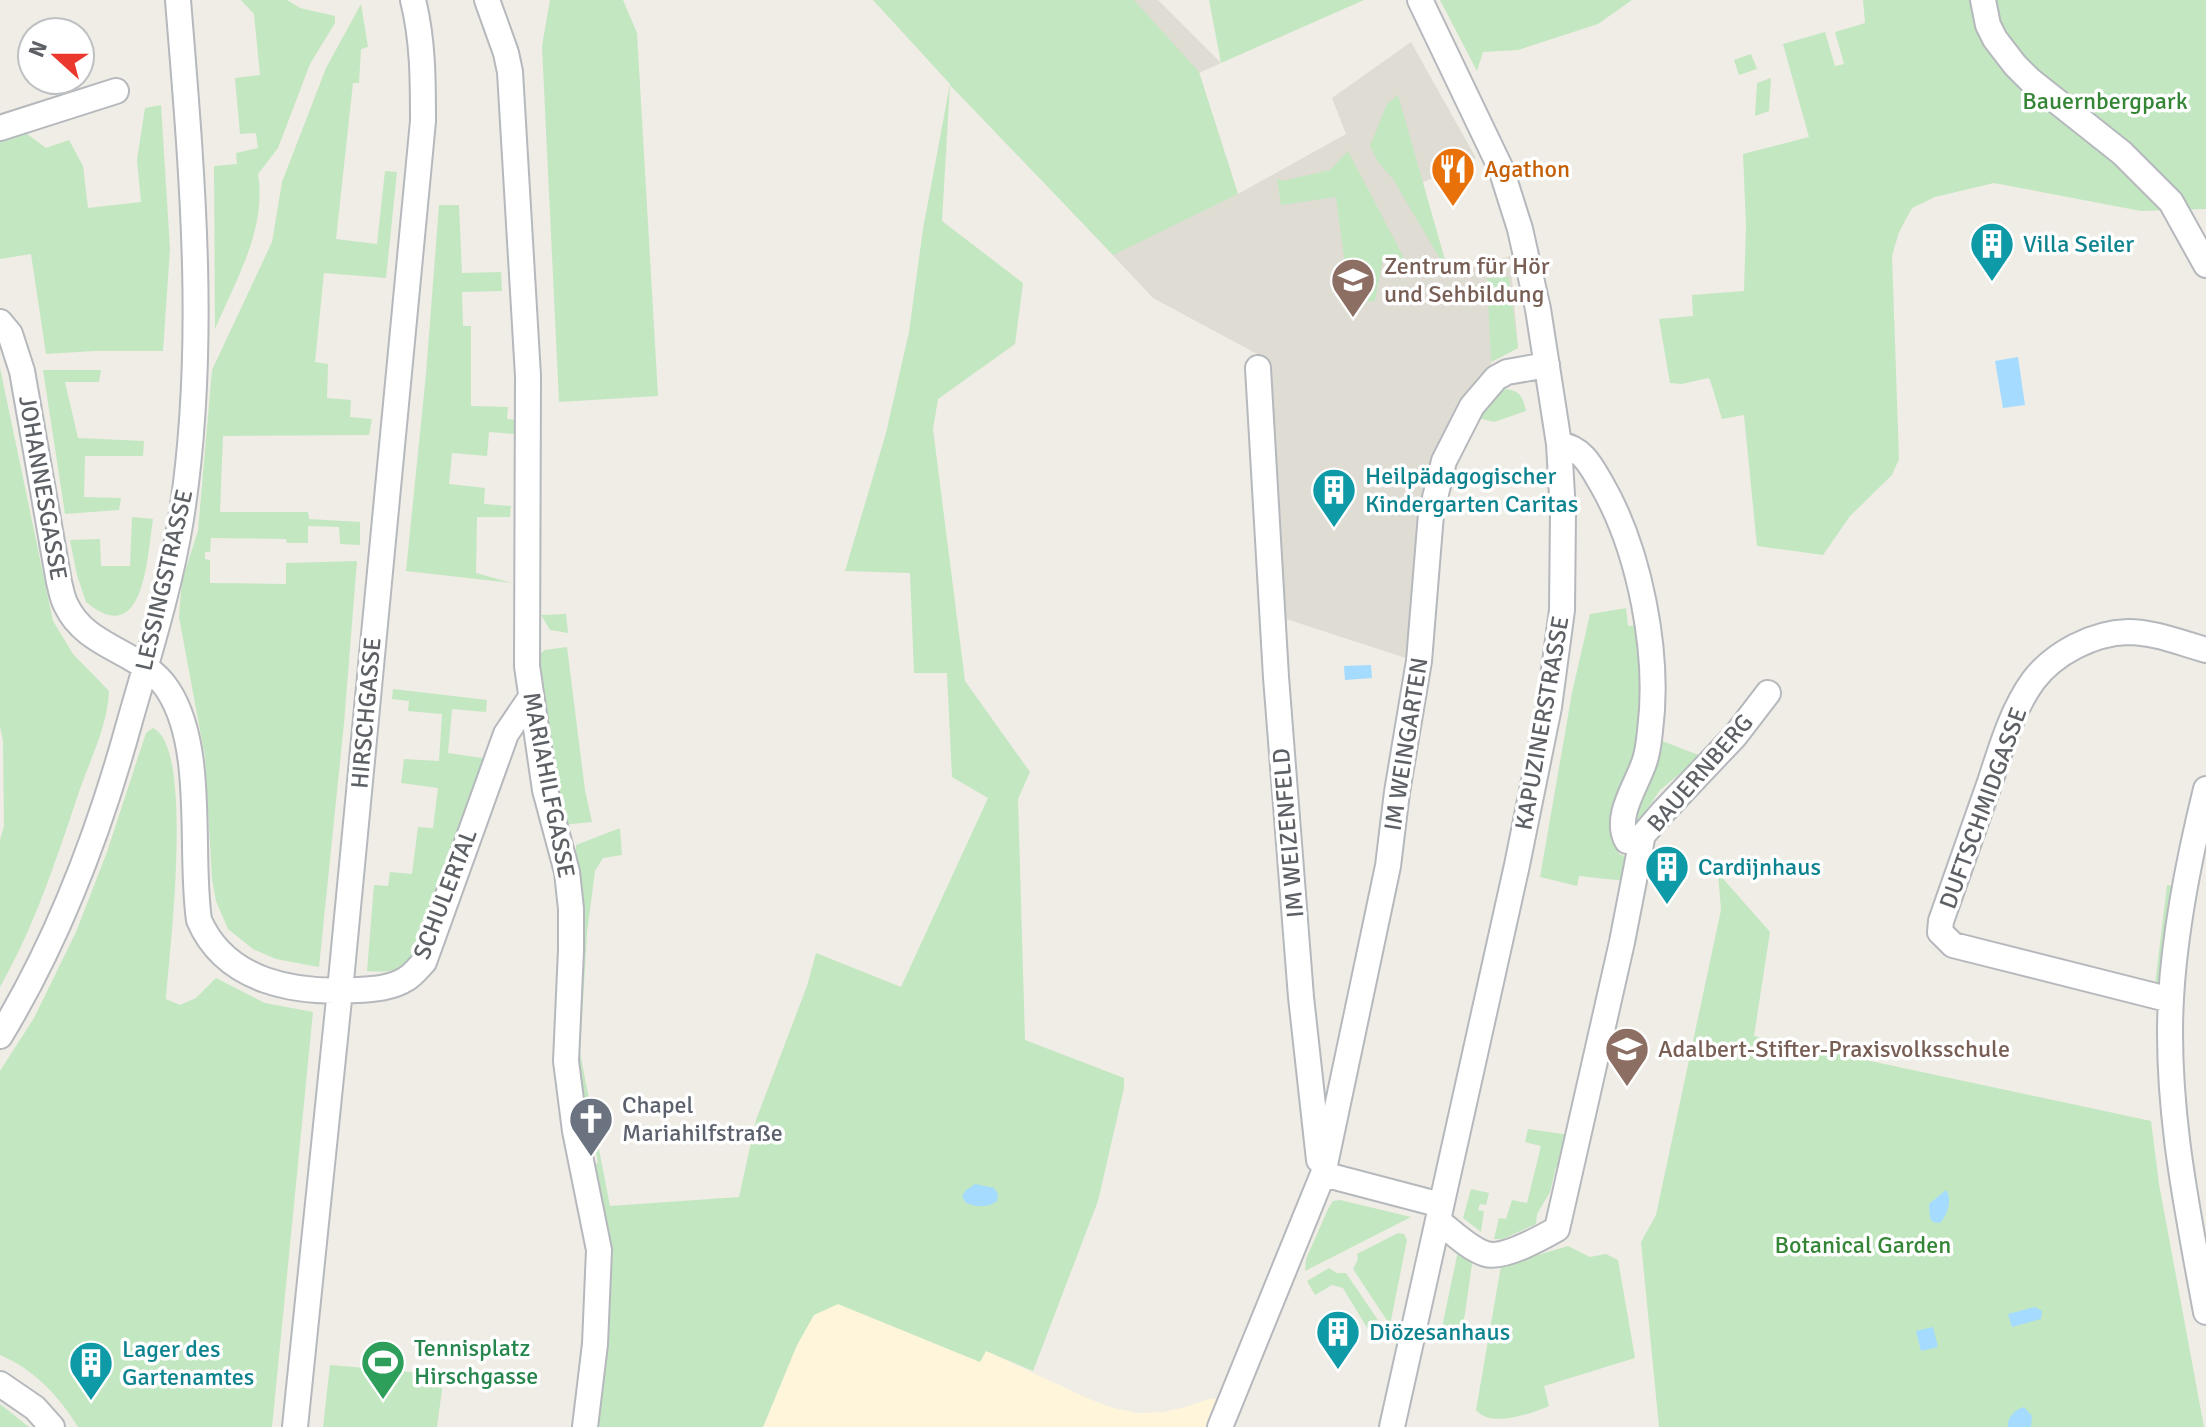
<svg xmlns="http://www.w3.org/2000/svg" width="2206" height="1427" font-family="Signika,sans-serif">
  <style>
    .commercial { fill: #fef5db }
    .education { fill: #dfdcd3 }
    .green { fill: #c3e7c1 }
    .water { fill: #a5dbff }
    .lines { fill: none; stroke-linecap: round; stroke-linejoin: round }
    .minor-casing { stroke: #b5b8bc; stroke-width: 28 }
    .minor { stroke: #fff; stroke-width: 24 }
    .labels { text-anchor: middle; dominant-baseline: central; stroke-width: 7; stroke-linejoin: round; paint-order: stroke }
    .park-label { font-size: 24px; fill: #348535; stroke: #fff }
    .food-label { font-size: 24px; fill: #c56008; stroke: #fff; text-anchor: start }
    .culture-label { font-size: 24px; fill: #0d838f; stroke: #fff; text-anchor: start }
    .education-label { font-size: 24px; fill: #785e54; stroke: #fff; text-anchor: start }
    .street-label { font-size: 24px; fill: #5d6166; stroke: #fff }
    .worship-label { font-size: 24px; fill: #5b616d; stroke: #fff; text-anchor: start }
    .leisure-label { font-size: 24px; fill: #27864d; stroke: #fff; text-anchor: start }
  </style>
  <rect width="100%" height="100%" fill="#efede5"/>
  <path class="commercial" d="M838,1303l142,59 6,-11 101,47 26,10 25,5 25,-1 23,-5 25,-9 9,3 -10,26h-447l34,-82 17,-31z"/>
  <path class="education" d="M874,0h284l63,63 -22,10 39,121 108,-60 -14,-36 79,-56 65,116 -54,25 27,91 61,-18 8,92 -27,14v13l-32,41 -47,244 -132,-43 -10,-256 -117,-63z"/>
  <path class="green" d="M241,0h46l13,8 35,8v7l-25,41 -32,84 -20,26c9,54 -22,106 -43,155l-1,-163 23,-2 -1,-11 22,-5 -2,-15 -16,1 -5,-56 25,-3 -6,-61z
    M550,0h73l14,33 21,363 -99,6 -17,-356z
    M873,0h261l65,72 39,122 -125,61 -163,-170 -8,136 81,62 -8,61 -77,55 -5,30 32,252 65,91 -12,27 7,241 99,38v10l-26,113 -65,170 -47,-20 -6,11 -142,-58 -24,11 -17,30 -34,82h-170l-4,-261 9,-3 -2,-11 -10,1 -12,-61 2,-247 44,-17 2,27 -19,3 -8,13 -8,62 -7,120 30,153 129,-9 17,-77 51,-134 9,-33 85,34 87,-189 -36,-21 -5,-104h-33l-4,-100 -65,-2 41,-138 23,-101 14,-103 27,-145z
    M1209,0h155l-143,63z
    M1440,0h192l-34,24 -80,26 -35,2 -6,19z
    M1863,0h343v209l-65,2 -147,-28 -59,14 -23,11 -13,24 -7,24 7,203 -7,16 -42,41 -27,39 -66,-9 -13,-131 -22,4 -12,-39 -2,-2 -26,6 -12,-1 -11,-64 34,-3 -1,-21 52,-4 2,-66 -3,-71 66,-17 -26,-93 42,-12 10,34 9,-2 -9,-32 30,-9z
    M361,4l7,43 -7,2 -2,34h-6l-17,156 41,5 8,-73 12,1 -11,106 -62,-5 -9,89 13,2 -1,34 24,2 -1,17 22,2 -3,16 -146,1 -3,76h88l1,7 51,3v23l-20,-1 -1,-17 -31,-1v17h-21l-1,-4 -75,-1 -1,14h-5v7l5,1v23l76,1v-21l71,-2 -13,162 -25,244 -43,-8 -23,-10 -25,-20 -12,-28 -4,-22 -7,-122 -26,-140 3,-37 16,-49 14,-161 60,-128 10,-60 44,-114z
    M1751,54l6,15 -18,6 -5,-15z
    M1771,78l-2,33 -14,5 2,-33z
    M1398,95l51,179 -56,-95 -15,-17 -8,-16 17,-42z
    M161,105l9,144 -7,102h-69l-48,3 -15,-100 -31,5v-124l19,-7 27,20 23,-8 14,26 5,42 53,-6 -4,-42 8,-52z
    M1348,151l57,109 -22,-1 -8,42 -25,1 -14,-105 -55,8 -4,-27 5,3 48,-11z
    M439,205h20l3,68 39,-1 1,19 -40,1 1,34h8v80l37,1 -1,12 10,1 -1,14 -27,-2 -2,24 -35,-3 -3,31 36,4 -1,16 27,2 -1,11h-33l-1,56 36,10 -106,-12 20,-197z
    M1509,277l9,71 -27,14 -4,-84z
    M0,368l53,253 20,33 36,37c-1,32 -17,65 -28,95 -23,68 -45,138 -81,201v-147l4,-14 -1,-85 -3,-14z
    M43,370h58l-2,12h-34l13,56 66,3 -1,15h-58l-1,41 37,1 -2,12 -54,4z
    M1505,389c15,1 18,8 21,22l-32,11 -15,-4 19,-24z
    M132,517l21,2c-6,37 -8,132 -67,83l-9,-27 -7,-35 30,-1 1,27h29z
    M1626,608l2,18 10,-1 7,102 -30,98 -1,18 5,11 12,4 -5,23 -47,-5 -2,10 -37,-9 32,-184 18,-79z
    M566,614l2,19 -18,-3 -9,-15z
    M567,647l18,143 7,32 -31,3 -25,-168 9,-7z
    M393,689l94,11 -1,12 -34,-3 -4,44 41,6 -71,193c-19,19 -24,21 -51,19l7,-86 14,1 2,-14 22,2 6,-47 15,1 5,-40 -37,-5 3,-24 35,2 3,-47 -34,-3 1,-10 -17,-2z
    M153,728c42,18 16,228 13,271l14,6 16,-7 20,-20 49,25 48,9 -41,415h-194c-20,-32 -43,-57 -78,-72v-284l34,-53 42,-86 31,-80 39,-119z
    M1657,739l44,17 -41,34 -24,36 -5,-1z
    M1718,873l52,59 -16,104 397,85 8,63 45,243h-545l-18,-185 15,-27 65,-305z
    M2167,885l6,1 -12,95 -6,4z
    M1528,1129l42,6 -7,34 -7,-2 -6,25 -13,22 -1,10 -33,15h-9l5,-21 7,1 6,-19 15,3 14,-57 -16,-4z
    M1471,1189l18,4 -3,12 -6,-1 -2,6 6,1 -3,21 -18,-14z
    M1340,1200l71,17 -106,54 1,-12 23,-52 4,-6z
    M1398,1233l6,1 3,6 -17,85 -37,-56 5,-10 -1,-5z
    M1568,1246l22,11 16,-3 12,6 17,98 -91,28 5,20c-23,10 -60,21 -73,4l25,-144z
    M1458,1251l10,4 4,9 -11,77 -21,-4z
    M1329,1268l8,5h9l38,56 -9,12 -32,-53 -11,-3 -17,10 -8,-14z
    M330,1365l114,10 -7,52h-114z
    M0,1404l29,23h-29z"/>
  <path class="water" d="M2018,357l7,48 -22,3 -8,-47z
    M1371,665l1,13 -27,2 -1,-14z
    M975,1184l19,4 4,6 -1,7c-8,7 -22,6 -31,2l-4,-6 3,-6z
    M1946,1190c7,9 1,26 -6,33l-7,-1 -3,-4 -1,-14z
    M2035,1307l7,4 -1,8 -29,8 -4,-13z
    M1933,1327l5,20 -17,4 -5,-20z
    M2024,1407l8,9 -1,11h-23c-1,-9 7,-18 16,-20z"/>
  <g class="lines">
    <g class="minor-casing">
      <path id="minor" d="M487,0l19,53 4,19 18,304 -1,290 18,124 22,82 4,37v41l-5,111 9,70 24,119 -4,94 -10,83
        M1983,0l5,25 7,14 20,26 15,15 92,73 49,49 35,63
        M0,128l116,-37
        M0,322l10,12 12,37 37,211c2,7 3,16 7,23 20,44 77,46 102,85 38,58 21,162 31,230 27,63 98,74 159,70 16,-1 34,-2 48,-11 7,-4 13,-12 18,-17l82,-228 25,-37
        M1258,368l18,309 25,320 18,163
        M1559,444c23,4 31,20 42,39 39,67 59,171 49,248 -1,9 -2,20 -5,29 -7,24 -32,56 -18,81l10,1 24,-28 74,-78 33,-43
        M2206,789c-17,69 -31,138 -35,209 -6,106 16,211 35,314
        M2171,1000l-218,-55 -13,-13 1,-11c16,-46 33,-93 49,-139 11,-34 22,-72 43,-101 21,-28 60,-48 95,-49 26,0 53,11 78,18
        M0,1036c59,-97 99,-203 129,-312 19,-67 41,-136 52,-205 27,-172 11,-346 -3,-519
        M1323,1174l118,31
        M1438,1221c14,10 31,28 48,33 18,5 55,-16 71,-25l65,-287 20,-103
        M0,1384l35,24 17,19
        M295,1427l47,-457 81,-849c0,-41 0,-81 -10,-121
        M1220,1427l103,-253 65,-308 9,-74 22,-131 12,-147 13,-53 28,-55 24,-28 11,-6 40,-7
        M1392,1427l125,-562 32,-158 13,-97 1,-98 -4,-68 -21,-135 -18,-80 -19,-60 -81,-169"/>
    </g>
    <use href="#minor" class="minor"/>
  </g>
  <defs>
    <g id="restaurant-pin" transform="scale(2.3)"><path d="M0 17L-7.5 6A9.5 9.5 0 1 1 7.5 6Z" fill="#e8710a" stroke="#fff"/><path d="M-5-6h1v4h1v-4h1v4h1v-4h1v5L-1.5 .5V6h-2V.5L-5-1ZM5-6V6H3V1.5H1.5Q1.5-4 5-6Z" fill="#fff"/></g>
    <g id="building-pin" transform="scale(2.3)"><path d="M0 17L-7.5 6A9.5 9.5 0 1 1 7.5 6Z" fill="#0f9aa8" stroke="#fff"/><path d="M-4-6H4V6H1V3H-1V6H-4ZM-2.5-4.3h1.7v1.8h-1.7ZM.8-4.3h1.7v1.8H.8ZM-2.5-1h1.7V.8h-1.7ZM.8-1h1.7V.8H.8Z" fill="#fff"/></g>
    <g id="school-pin" transform="scale(2.3)"><path d="M0 17L-7.5 6A9.5 9.5 0 1 1 7.5 6Z" fill="#8d6e63" stroke="#fff"/><path d="M0-5L7-2L0 1L-7-2ZM-4 1L0 2.5L4 1V4Q0 6-4 4Z" fill="#fff"/></g>
    <g id="church-pin" transform="scale(2.3)"><path d="M0 17L-7.5 6A9.5 9.5 0 1 1 7.5 6Z" fill="#6b7280" stroke="#fff"/><path d="M-1.2-6h2.4v3.5h3.3v2.4h-3.3V6h-2.4V-.1h-3.3v-2.4h3.3Z" fill="#fff"/></g>
    <g id="stadium-pin" transform="scale(2.3)"><path d="M0 17L-7.5 6A9.5 9.5 0 1 1 7.5 6Z" fill="#2e9e5b" stroke="#fff"/><path d="M0-5a6.5 5 0 1 0 0 10a6.5 5 0 1 0 0-10ZM-3.5-1.8h7v3.6h-7Z" fill="#fff"/></g>
  </defs>
  <g fill-rule="evenodd">
    <use href="#restaurant-pin" x="1453" y="169"/>
    <use href="#building-pin" x="1992" y="244"/>
    <use href="#school-pin" x="1353" y="280"/>
    <use href="#building-pin" x="1334" y="490"/>
    <use href="#building-pin" x="1667" y="867"/>
    <use href="#school-pin" x="1627" y="1049"/>
    <use href="#church-pin" x="591" y="1119"/>
    <use href="#building-pin" x="1338" y="1332"/>
    <use href="#stadium-pin" x="383" y="1362"/>
    <use href="#building-pin" x="91" y="1363"/>
  </g>
  <g class="labels">
    <g class="park-label">
      <text x="2105" y="101">Bauernbergpark</text>
      <text x="1863" y="1245">Botanical Garden</text>
    </g>
    <g class="food-label">
      <text x="1484" y="169">Agathon</text>
    </g>
    <g class="culture-label">
      <text x="2023" y="244">Villa Seiler</text>
      <text x="1365" y="476">Heilpädagogischer<tspan x="1365" dy="28">Kindergarten Caritas</tspan></text>
      <text x="1698" y="867">Cardijnhaus</text>
      <text x="1369" y="1332">Diözesanhaus</text>
      <text x="122" y="1349">Lager des<tspan x="122" dy="28">Gartenamtes</tspan></text>
    </g>
    <g class="education-label">
      <text x="1384" y="266">Zentrum für Hör<tspan x="1384" dy="28">und Sehbildung</tspan></text>
      <text x="1658" y="1049">Adalbert-Stifter-Praxisvolksschule</text>
    </g>
    <g class="street-label">
      <text transform="translate(43 488) rotate(80)">JOHANNESGASSE</text>
      <text transform="translate(164 580) rotate(-77)">LESSINGSTRASSE</text>
      <text transform="translate(366 713) rotate(-85)">HIRSCHGASSE</text>
      <text transform="translate(1542 723) rotate(-80)">KAPUZINERSTRASSE</text>
      <text transform="translate(1406 744) rotate(-81)">IM WEINGARTEN</text>
      <text transform="translate(1700 773) rotate(-49)">BAUERNBERG</text>
      <text transform="translate(549 785) rotate(79)">MARIAHILFGASSE</text>
      <text transform="translate(1983 808) rotate(-70)">DUFTSCHMIDGASSE</text>
      <text transform="translate(1288 833) rotate(-95)">IM WEIZENFELD</text>
      <text transform="translate(445 894) rotate(-69)">SCHULERTAL</text>
    </g>
    <g class="worship-label">
      <text x="622" y="1105">Chapel<tspan x="622" dy="28">Mariahilfstraße</tspan></text>
    </g>
    <g class="leisure-label">
      <text x="414" y="1348">Tennisplatz<tspan x="414" dy="28">Hirschgasse</tspan></text>
    </g>
  </g>
  <g transform="translate(56 56) rotate(291)"><circle r="38" fill="#ffffff" stroke="#bec0c2" stroke-width="2"/>
  <path d="M0-6L14 30L0 20L-14 30Z" fill="#eb382f"/>
  <text y="-12" font-size="22" font-weight="bold" text-anchor="middle" fill="#5d6166">N</text>
  </g>
</svg>
